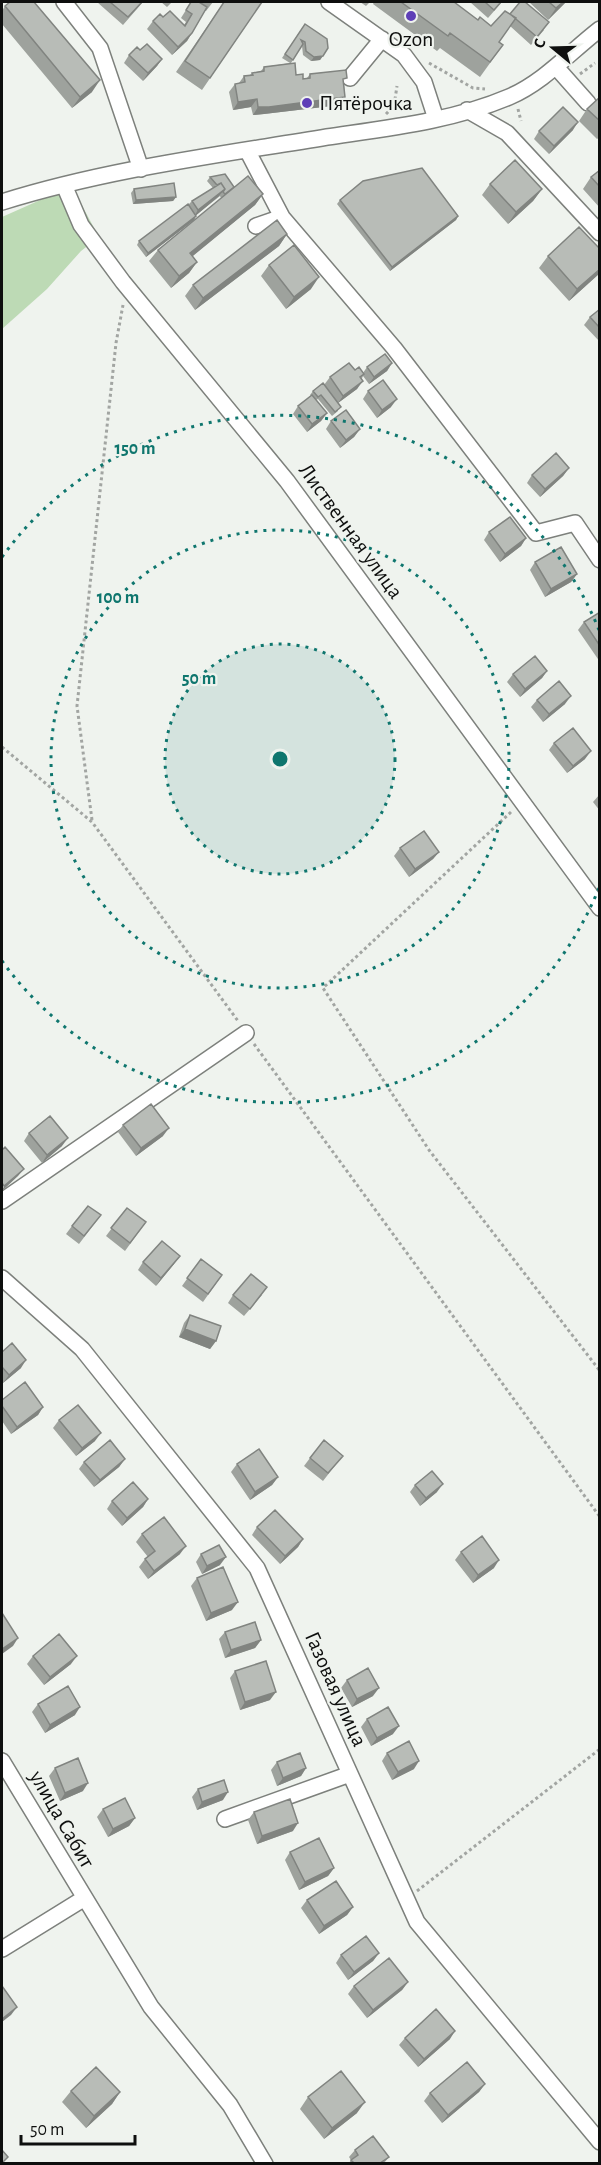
<svg xmlns="http://www.w3.org/2000/svg" width="601" height="2165" font-family="'Alegreya Sans',sans-serif">
  <style>
    .green { fill: #bddab5 }
    .lines { fill: none; stroke-linecap: round; stroke-linejoin: round }
    .minor-casing { stroke: #7d807c; stroke-width: 18 }
    .path { stroke: #a2a5a2; stroke-width: 3; stroke-dasharray: 3 3; stroke-linecap: butt }
    .minor { stroke: #fff; stroke-width: 15 }
    .wall { fill: #9ea29d }
    .shaded-wall { fill: #818480 }
    .building { fill: #b8bcb7; stroke: #818480; stroke-width: 1.5 }
    .ring { fill: none; stroke: #0f766e; stroke-width: 3; stroke-dasharray: 3 6 }
    .poi-dot { fill: #5e3fb7; stroke: #eff3ee; stroke-width: 2 }
    .labels { text-anchor: middle; dominant-baseline: central; stroke-width: 4.5; stroke-linejoin: round; paint-order: stroke }
    .poi-label { font-size: 22px; fill: #0e0f0e; stroke: #eff3ee }
    .street-label { font-size: 22px; fill: #0e0f0e; stroke: #eff3ee }
    .centre { fill: #0f766e; stroke: #eff3ee; stroke-width: 3 }
    .ring-label { font-size: 18px; text-anchor: middle; font-weight: bold; fill: #0f766e; stroke: #eff3ee; stroke-width: 4.5; stroke-linejoin: round; paint-order: stroke }
  </style>
  <rect width="100%" height="100%" fill="#eff3ee"/>
  <path class="green" d="M56,193l23,7 20,37 -18,14 -34,38 -45,40v-112z"/>
  <g class="lines">
    <g class="minor-casing">
      <path id="minor" d="M64,2l36,46 41,121
        M329,2l75,53 20,27 12,37
        M556,67l32,36
        M350,78l32,-39
        M467,110l40,23 93,100
        M247,150l35,67 112,131 142,185 39,-10 25,37
        M64,185l17,40 42,57 164,199 313,427
        M2,202c105,-33 217,-47 325,-65 61,-9 126,-16 182,-40 35,-15 61,-45 91,-68
        M256,226l26,-9
        M2,1201l244,-168
        M2,1278l80,71 175,219 160,354 183,220
        M2,1761l149,246 79,98 35,59
        M225,1819l125,-45
        M2,1949l81,-50"/>
    </g>
    <path class="path" d="M429,63l44,25 12,1
      M580,74l15,-11
      M518,109l3,12
      M386,114l8,-8 3,-20
      M2,747l90,75 146,199
      M511,812l-188,176 106,162 171,221
      M92,820l-15,-114 39,-363 7,-38
      M254,1044l346,473
      M417,1891l183,-142"/>
    <use href="#minor" class="minor"/>
  </g>
  <path class="wall" d="M97,2h46l-20,23z
    M161,2h11l-5,5z
    M191,2h22l-7,9h-1l-18,30 -15,14 -25,-26 6,-8 10,-4 21,8 2,-3 -5,-4z
    M224,2h38l-60,88 -26,-18z
    M360,2h10l-4,4z
    M374,2h80l24,18 13,6 19,-12 34,16 -13,15 -21,-19 -11,16 4,3 -23,32 -40,-29 -3,3 -64,-47z
    M470,2h32l-14,16z
    M529,2h37l-18,18z
    M5,6l87,86 -20,16 -70,-84v-13z
    M305,24l23,24 -8,12 -9,1 -8,-6 -1,-9 -11,17 5,12 7,4 4,-1 3,-4 34,10 1,13 -5,8 -76,9 -11,1 -2,-8 -18,3 -4,-18 6,-8 4,-1 5,-7 6,-1 2,-2 9,-2 3,-4 26,-4 -8,-5z
    M140,50l22,9 -5,7 -14,15 -19,-18 5,-8z
    M600,97v40l-3,2 -18,-18 8,-12z
    M573,130l-24,24 -15,-15 5,-8z
    M600,170v38l-17,-19 8,-12z
    M210,177l24,10 29,7 -8,11 -63,51 5,6 -8,11 -18,15 -22,-27 9,-11 63,-52 -1,-2 -24,19 -2,5 -48,37 -9,-12 2,-4 49,-36 4,-4 21,-13 -6,-7z
    M490,184l52,5 -9,12 -25,23 -26,-29z
    M134,189l42,8 -3,4 -40,3 -2,-11z
    M340,200l118,16 -2,4 -66,51 -53,-67z
    M287,234l-8,12 -84,64 -10,-14 8,-11z
    M600,249v24l-31,28 -30,-33 9,-12z
    M269,265l42,24 -25,20 -25,-33z
    M600,309v33l-16,-17 6,-8z
    M392,363l-5,8 -18,13 -6,-8 -6,13 -19,14v8l-6,5 -14,-17 -2,1 11,13 -6,8 -14,11 -14,-18 5,-8 13,-10 -1,-1 3,-4 11,-6 6,-8 25,-7 8,3 4,-6z
    M368,391l23,16 -14,11 -14,-19z
    M331,421l29,8 -6,8 -14,11 -14,-19z
    M569,468l-6,8 -23,21 -13,-14 5,-8z
    M489,532l37,6 -5,8 -21,16 -16,-22z
    M535,562l42,12 -6,8 -26,15 -15,-27z
    M600,612v50l-22,-32 6,-8z
    M547,671l-5,7 -22,19 -13,-15 6,-8z
    M537,700l28,4 -22,18 -12,-15z
    M554,743l31,16 -18,14 -18,-23z
    M600,794v17l-7,-9z
    M400,848l39,4 -6,7 -24,18 -15,-21z
    M123,1125l40,11 -27,20 -18,-24z
    M29,1133l33,13 -20,17 -18,-22z
    M127,1208l19,14 -21,29 -19,-15z
    M101,1215l-22,29 -13,-10 6,-8z
    M201,1259l21,16 -19,27 -21,-16z
    M143,1262l31,2 -18,22 -18,-16z
    M233,1295h29l-18,21 -16,-13z
    M190,1315l26,26 -6,8 -31,-12 5,-14z
    M2,1352l19,16 -18,15 -1,-2z
    M2,1400l41,7 -5,8 -27,19 -9,-13z
    M59,1420l36,21 -19,15 -23,-28z
    M310,1458l27,5 -14,18 -19,-15z
    M125,1459l-6,8 -25,20 -15,-18 5,-7z
    M237,1464l41,13 -6,8 -22,15 -19,-28z
    M415,1485l22,7 -17,14 -10,-14z
    M148,1499l-5,8 -21,19 -15,-17 5,-8z
    M257,1527l46,12 -5,8 -18,17 -28,-29z
    M142,1534l38,20 -32,25 -9,-12 6,-8 3,-2 -12,-15z
    M461,1552l33,16 -21,15 -18,-23z
    M201,1554l19,11 -18,9 -6,-12z
    M197,1578l35,32 -26,11 -15,-35z
    M225,1632l36,8 -6,8 -30,10 -6,-19z
    M33,1656l38,8 -27,21 -17,-21z
    M235,1671l35,29 -30,10 -10,-32z
    M347,1680l26,16 -21,11 -11,-19z
    M38,1704l37,11 -30,18 -13,-21z
    M367,1719l26,15 -22,12 -10,-19z
    M387,1753l27,16 -22,11 -10,-19z
    M277,1762l29,6 -5,8 -24,10 -6,-16z
    M55,1768l28,23 -23,10 -11,-25z
    M198,1789l25,11 -26,10 -5,-13z
    M103,1809l32,9 -6,8 -21,11 -11,-20z
    M254,1812l39,19 -36,13 -9,-24z
    M290,1852l44,16 -6,8 -29,14 -14,-30z
    M307,1900l46,7 -6,8 -28,19 -18,-26z
    M379,1953l-6,8 -25,19 -12,-17 5,-8z
    M408,1982l-6,8 -35,28 -19,-24 6,-8z
    M405,2038l45,1 -32,28 -19,-22z
    M485,2084l-6,8 -37,31 -18,-22 6,-8z
    M71,2091l49,1 -8,12 -26,24 -24,-26z
    M308,2097l49,16 -33,26 -24,-30z
    M355,2150l34,7 -5,6h-35l2,-3 -2,-3z"/>
  <path class="shaded-wall" d="M563,2h3l-18,18 8,-12z
    M192,33l-5,8 -15,14 6,-8z
    M323,56l-3,4 -9,1 3,-4z
    M162,59l-5,7 -14,15 5,-8z
    M100,80l-8,12 -20,16 8,-11z
    M345,97l-5,8 -76,9 -11,1 5,-8z
    M257,99l-6,8 -18,3 5,-8z
    M578,122l-5,8 -24,24 5,-8z
    M225,189l-6,7 -26,22 5,-8z
    M542,189l-9,12 -25,23 8,-12z
    M263,194l-8,11 -73,60 8,-12z
    M176,197l-3,4 -40,3 3,-4z
    M196,216l-2,4 -48,37 2,-4z
    M458,216l-2,4 -66,51 2,-4z
    M287,234l-8,12 -84,64 8,-12z
    M197,262l-8,11 -18,15 8,-12z
    M600,269v4l-31,28 8,-12z
    M319,277l-8,12 -25,20 8,-12z
    M392,363l-5,8 -18,13 5,-7z
    M363,381l-6,8 -19,14 5,-7z
    M397,399l-6,8 -14,11 5,-8z
    M327,413l-6,8 -14,11 5,-8z
    M360,429l-6,8 -14,11 6,-8z
    M569,468l-6,8 -23,21 5,-8z
    M526,538l-5,8 -21,16 5,-8z
    M577,574l-6,8 -26,15 6,-8z
    M547,671l-5,7 -22,19 5,-8z
    M571,696l-6,8 -22,18 6,-8z
    M591,751l-6,8 -18,14 6,-7z
    M439,852l-6,7 -24,18 6,-8z
    M169,1128l-6,8 -27,20 5,-8z
    M68,1138l-6,8 -20,17 5,-8z
    M24,1169l-6,7 -16,15 2,-5z
    M180,1256l-6,8 -18,22 5,-8z
    M185,1329l31,12 -6,8 -31,-12z
    M26,1360l-5,8 -18,15 6,-8z
    M43,1407l-5,8 -27,19 6,-7z
    M101,1433l-6,8 -19,15 6,-8z
    M125,1459l-6,8 -25,20 6,-7z
    M278,1477l-6,8 -22,15 5,-8z
    M443,1484l-6,8 -17,14 6,-8z
    M148,1499l-5,8 -21,19 5,-8z
    M303,1539l-5,8 -18,17 5,-8z
    M186,1546l-6,8 -32,25 6,-8z
    M226,1557l-6,8 -18,9 5,-8z
    M499,1560l-5,8 -21,15 5,-8z
    M238,1602l-6,8 -26,11 5,-8z
    M18,1638l-5,8 -11,8v-5z
    M261,1640l-6,8 -30,10 6,-8z
    M77,1656l-6,8 -27,21 6,-8z
    M379,1688l-6,8 -21,11 5,-8z
    M276,1692l-6,8 -30,10 5,-8z
    M80,1707l-5,8 -30,18 5,-8z
    M399,1726l-6,8 -22,12 6,-8z
    M419,1761l-5,8 -22,11 6,-8z
    M306,1768l-5,8 -24,10 6,-8z
    M88,1783l-5,8 -23,10 5,-8z
    M228,1792l-5,8 -26,10 5,-8z
    M135,1818l-6,8 -21,11 5,-8z
    M298,1823l-5,8 -36,13 5,-8z
    M334,1868l-6,8 -29,14 6,-8z
    M353,1907l-6,8 -28,19 5,-8z
    M379,1953l-6,8 -25,19 6,-8z
    M408,1982l-6,8 -35,28 6,-8z
    M17,2007l-6,8 -9,7v-3z
    M455,2031l-5,8 -32,28 6,-8z
    M485,2084l-6,8 -37,31 6,-8z
    M120,2092l-8,12 -26,24 8,-12z
    M365,2102l-8,11 -33,26 8,-11z"/>
  <path class="building" d="M10,2h24l66,78 -20,17 -75,-91z
    M110,2h32l-14,15z
    M191,2h8l8,5 -15,26 -14,14 -25,-26 7,-7 3,3 7,-6 15,15 7,-12 -6,-4z
    M224,2h38l-52,76 -25,-17z
    M401,2h53l24,18 2,-3 11,9 14,-15 11,7 -17,24 4,3 -13,17 -40,-29 -2,3z
    M485,2h16l-7,8z
    M520,2h5l24,20 -12,15 -27,-23z
    M549,2h14l-7,6z
    M305,24l22,15 1,9 -5,8 -9,1 -8,-6 -1,-9 -4,-2 2,4 -10,16 -8,-6z
    M147,44l15,15 -14,14 -19,-18 8,-8 3,3z
    M295,63l1,12 7,-1v5l7,-1v-4l36,-4 1,8 -4,1 2,18 -76,10h-11l-1,-8 -19,3 -3,-18 10,-2 -1,-6 9,-1 -1,-2 12,-2v-4z
    M600,97v24l-13,-12z
    M563,107l15,15 -24,24 -15,-15z
    M515,160l27,29 -26,23 -26,-28z
    M422,168l36,48 -66,51 -52,-67 23,-19z
    M600,170v17l-9,-10z
    M225,174l9,13 -9,7 -2,-2 2,-3 -4,-6 -4,2 -7,-8z
    M248,176l15,18 -73,59 7,9 -18,14 -21,-26z
    M174,183l2,14 -40,3 -2,-11z
    M221,183l4,6 -27,21 -6,-9z
    M188,204l8,12 -48,37 -9,-12z
    M277,220l10,14 -84,64 -10,-13z
    M579,227l21,22v20l-23,20 -29,-33z
    M294,245l25,32 -25,20 -25,-32z
    M600,309v19l-10,-11z
    M385,354l7,9 -18,14 -7,-10z
    M349,363l6,7 4,-3 5,7 -4,3 3,4 -20,15 -13,-19z
    M383,380l14,19 -15,11 -14,-19z
    M323,383l18,24 -6,5 -14,-17 -3,2 -5,-6z
    M312,395l15,18 -15,11 -14,-18z
    M346,410l14,19 -14,11 -15,-19z
    M556,453l13,15 -24,21 -13,-14z
    M510,517l16,21 -21,16 -16,-22z
    M561,547l16,27 -26,15 -16,-27z
    M600,612v34l-16,-24z
    M535,656l12,15 -22,18 -12,-15z
    M559,681l12,15 -22,18 -12,-14z
    M573,728l18,23 -18,15 -19,-23z
    M424,831l15,21 -24,17 -15,-21z
    M151,1104l18,24 -28,20 -18,-23z
    M50,1116l18,22 -21,17 -18,-22z
    M5,1147l19,22 -20,17 -2,-3v-33z
    M88,1206l13,9 -17,21 -12,-10z
    M127,1208l19,14 -16,21 -19,-15z
    M162,1241l18,15 -19,22 -18,-16z
    M201,1259l21,16 -14,19 -21,-16z
    M251,1274l16,13 -17,22 -17,-14z
    M190,1315l31,11 -5,15 -31,-12z
    M12,1343l14,17 -17,15 -7,-8v-15z
    M25,1382l18,25 -26,20 -15,-21v-6z
    M78,1405l23,28 -19,15 -23,-28z
    M110,1440l15,19 -25,21 -16,-18z
    M324,1440l19,16 -15,17 -18,-15z
    M259,1449l19,28 -23,15 -18,-28z
    M432,1471l11,13 -17,14 -11,-13z
    M133,1482l15,17 -21,19 -15,-17z
    M275,1510l28,29 -18,17 -28,-29z
    M164,1517l22,29 -32,25 -9,-12 10,-8 -13,-17z
    M482,1536l17,24 -21,15 -17,-23z
    M219,1545l7,12 -19,9 -6,-12z
    M223,1567l15,35 -27,11 -14,-35z
    M2,1613l16,25 -16,11z
    M255,1622l6,18 -30,10 -6,-18z
    M59,1634l18,22 -27,21 -17,-21z
    M266,1661l10,31 -31,10 -10,-31z
    M368,1668l11,20 -22,11 -10,-19z
    M68,1686l12,21 -30,18 -12,-21z
    M388,1707l11,19 -22,12 -10,-19z
    M409,1741l10,20 -21,11 -11,-19z
    M300,1753l6,15 -23,10 -6,-16z
    M78,1758l10,25 -23,10 -10,-25z
    M224,1780l4,12 -26,10 -4,-13z
    M125,1798l10,20 -22,11 -10,-20z
    M290,1799l8,24 -36,13 -8,-24z
    M319,1838l15,30 -29,14 -15,-30z
    M336,1881l17,26 -29,19 -17,-26z
    M366,1936l13,17 -25,19 -13,-17z
    M389,1958l19,24 -35,28 -19,-24z
    M2,1986l15,21 -15,12z
    M436,2009l19,22 -31,28 -19,-21z
    M467,2062l18,22 -37,31 -18,-22z
    M96,2067l24,25 -26,24 -23,-25z
    M341,2071l24,31 -33,26 -24,-31z
    M373,2136l16,21 -9,6h-26l-3,-3 7,-5 -3,-5z
    M2,2150l6,7 -6,6z"/>
  <circle cx="280" cy="759" r="115" fill="#0f766e" fill-opacity=".12"/>
  <g class="ring">
    <circle cx="280" cy="759" r="115"/>
    <circle cx="280" cy="759" r="229"/>
    <path d="M599 888A344 344 0 0 1 2 961M2 557A344 344 0 0 1 599 630"/>
  </g>
  <g class="poi-dot">
    <circle cx="411" cy="16" r="6"/>
    <circle cx="307" cy="103" r="6"/>
  </g>
  <g class="labels">
    <g class="poi-label">
      <text x="411" y="39">Ozon</text>
      <text x="319" y="103" text-anchor="start">Пятёрочка</text>
    </g>
    <g class="street-label">
      <text transform="translate(351 531) rotate(54)">Лиственная улица</text>
      <text transform="translate(336 1689) rotate(66)">Газовая улица</text>
      <text transform="translate(62 1819) rotate(60)">улица Сабит</text>
    </g>
  </g>
  <circle cx="280" cy="759" r="9" class="centre"/>
  <g class="ring-label">
    <text x="135" y="454">150 m</text>
    <text x="118" y="603">100 m</text>
    <text x="199" y="684">50 m</text>
  </g>
  <rect width="601" height="2165" fill="none" stroke="#0e0f0e" stroke-width="6"/>
  <g transform="translate(553 48) rotate(289)" stroke="#eff3ee" stroke-width="4.5" paint-order="stroke">
  <path d="M0-4.5L10 22L0 15L-10 22Z" fill="#0e0f0e"/>
  <text y="-9" font-size="16" font-weight="bold" text-anchor="middle" fill="#0e0f0e">С</text>
  </g>
  <path d="M21 2135v9h114v-9" fill="none" stroke="#0e0f0e" stroke-width="3"/>
  <text x="30" y="2135" font-size="18" fill="#0e0f0e" stroke="#eff3ee" stroke-width="4.5" paint-order="stroke">50 m</text>
</svg>
